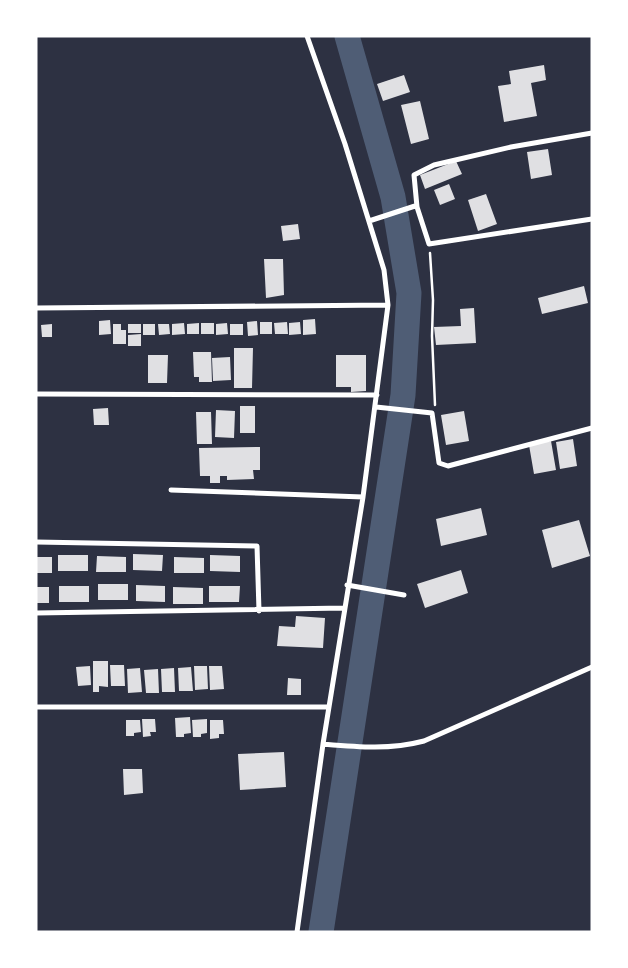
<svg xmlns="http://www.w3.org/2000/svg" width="628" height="968" font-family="'PT Sans Narrow',sans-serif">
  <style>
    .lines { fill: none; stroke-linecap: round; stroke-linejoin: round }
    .river { stroke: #4f5d75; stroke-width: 25 }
    .building { fill: #e0e0e3 }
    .path { stroke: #fff; stroke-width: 2.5 }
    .minor { stroke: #fff; stroke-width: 5 }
  </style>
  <rect width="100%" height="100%" fill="#2d3142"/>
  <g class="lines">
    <path class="river" d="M321,932l82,-537 6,-102 -16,-96 -46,-161"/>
  </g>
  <path class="building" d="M544,65l2,15 -15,3 6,33 -33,6 -6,-36 13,-2 -2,-13z
    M404,75l6,17 -27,9 -6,-17z
    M420,101l9,38 -18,5 -10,-39z
    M548,149l4,26 -21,4 -4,-27z
    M456,161l6,13 -37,15 -5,-14z
    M449,184l6,15 -15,6 -6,-15z
    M486,194l11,30 -19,7 -10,-31z
    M298,224l2,15 -17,2 -2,-15z
    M264,259h19l1,36 -18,3z
    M584,286l4,17 -46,11 -4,-16z
    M474,308l2,35 -40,2 -2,-18 27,-1 -1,-17z
    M315,319l1,15 -13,1v-15z
    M110,320l1,14 -12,1v-14z
    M257,321l1,14 -10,1 -1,-14z
    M260,322h12v12h-12z
    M287,322l1,12h-13l-1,-11z
    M300,322l1,12 -12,1v-12z
    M184,323l1,11 -13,1v-11z
    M199,323v11h-12v-10z
    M201,323h13v11h-13z
    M227,323l1,11 -12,1v-11z
    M52,324v13h-10l-1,-12z
    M113,324h8v6h5v14h-13z
    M128,324h13v9h-13z
    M143,324h12v11h-12z
    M158,324h11l1,10 -11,1z
    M230,324h13v11h-13z
    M141,334v12h-13v-11z
    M234,348h19l-1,40h-18z
    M193,352h18l1,30h-13v-5h-5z
    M148,355h20l-1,28h-19z
    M336,355h30v36l-15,1v-5h-15z
    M230,357l1,23 -18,1 -1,-23z
    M240,406h15v27h-15z
    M108,408l1,17h-15l-1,-16z
    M216,410l19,1 -1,27 -19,-1z
    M464,411l5,30 -23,4 -5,-30z
    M196,412h15l1,32h-15z
    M573,439l4,27 -17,3 -4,-27z
    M551,441l5,29 -22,4 -5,-29z
    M260,447v23h-7l1,9 -27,1v-4h-7v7h-10v-7h-10l-1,-28z
    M481,508l6,27 -46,11 -5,-27z
    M579,520l11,36 -38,12 -10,-38z
    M133,554l30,1 -1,16 -29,-1z
    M58,555h30v16h-30z
    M210,555l30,1v16l-30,-1z
    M97,556l29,1v15h-30z
    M36,557h16v16h-16z
    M174,557l30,1v15h-30z
    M461,570l7,23 -43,15 -8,-24z
    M98,584h30v16h-30z
    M136,585l29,1v16l-29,-1z
    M59,586h30v16h-30z
    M209,586h31l-1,16h-30z
    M36,587h13v16h-13z
    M173,587l30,1v16h-30z
    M296,616l29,2 -2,30 -46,-2 2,-20 16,1z
    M93,661h15v26l-9,-1v6h-6z
    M110,665h14l1,21h-14z
    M90,666l1,19 -13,1 -2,-19z
    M194,666h13l1,23 -13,1z
    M209,666h13l2,23 -14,1z
    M191,667l2,24h-14l-1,-23z
    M140,668l2,24 -14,1 -1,-24z
    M174,668l1,24h-13l-1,-23z
    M158,669l1,24h-13l-2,-23z
    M288,678l13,1v16h-14z
    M190,717l1,16 -7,1v3h-8l-1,-19z
    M142,719h13l1,13h-6l1,4 -8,1z
    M207,719v14l-6,1v3h-8l-1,-17z
    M126,720h14l1,12 -7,1v3h-8z
    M210,720h13l1,14h-5v4l-9,1z
    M284,752l2,35 -46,3 -2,-36z
    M123,769h19l1,24 -19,2z"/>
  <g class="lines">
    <path class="path" d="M430,253l3,47 -1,36 3,69"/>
    <path class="minor" d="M592,133l-81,14 -77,18 -20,10 3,32 12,37 163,-25
      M369,221l46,-15 2,1
      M36,308l352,-3
      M36,394l341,1
      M376,407l56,6 7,50 9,3 144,-38
      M171,490l192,7
      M36,542l221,4 2,65
      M347,585l57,10
      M36,613l308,-5
      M36,707h293
      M323,744c35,3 67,6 101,-3l168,-74
      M297,932l26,-188 40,-247 25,-192 -4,-35 -39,-126 -38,-108"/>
  </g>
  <rect width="628" height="968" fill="none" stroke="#ffffff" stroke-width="75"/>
</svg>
